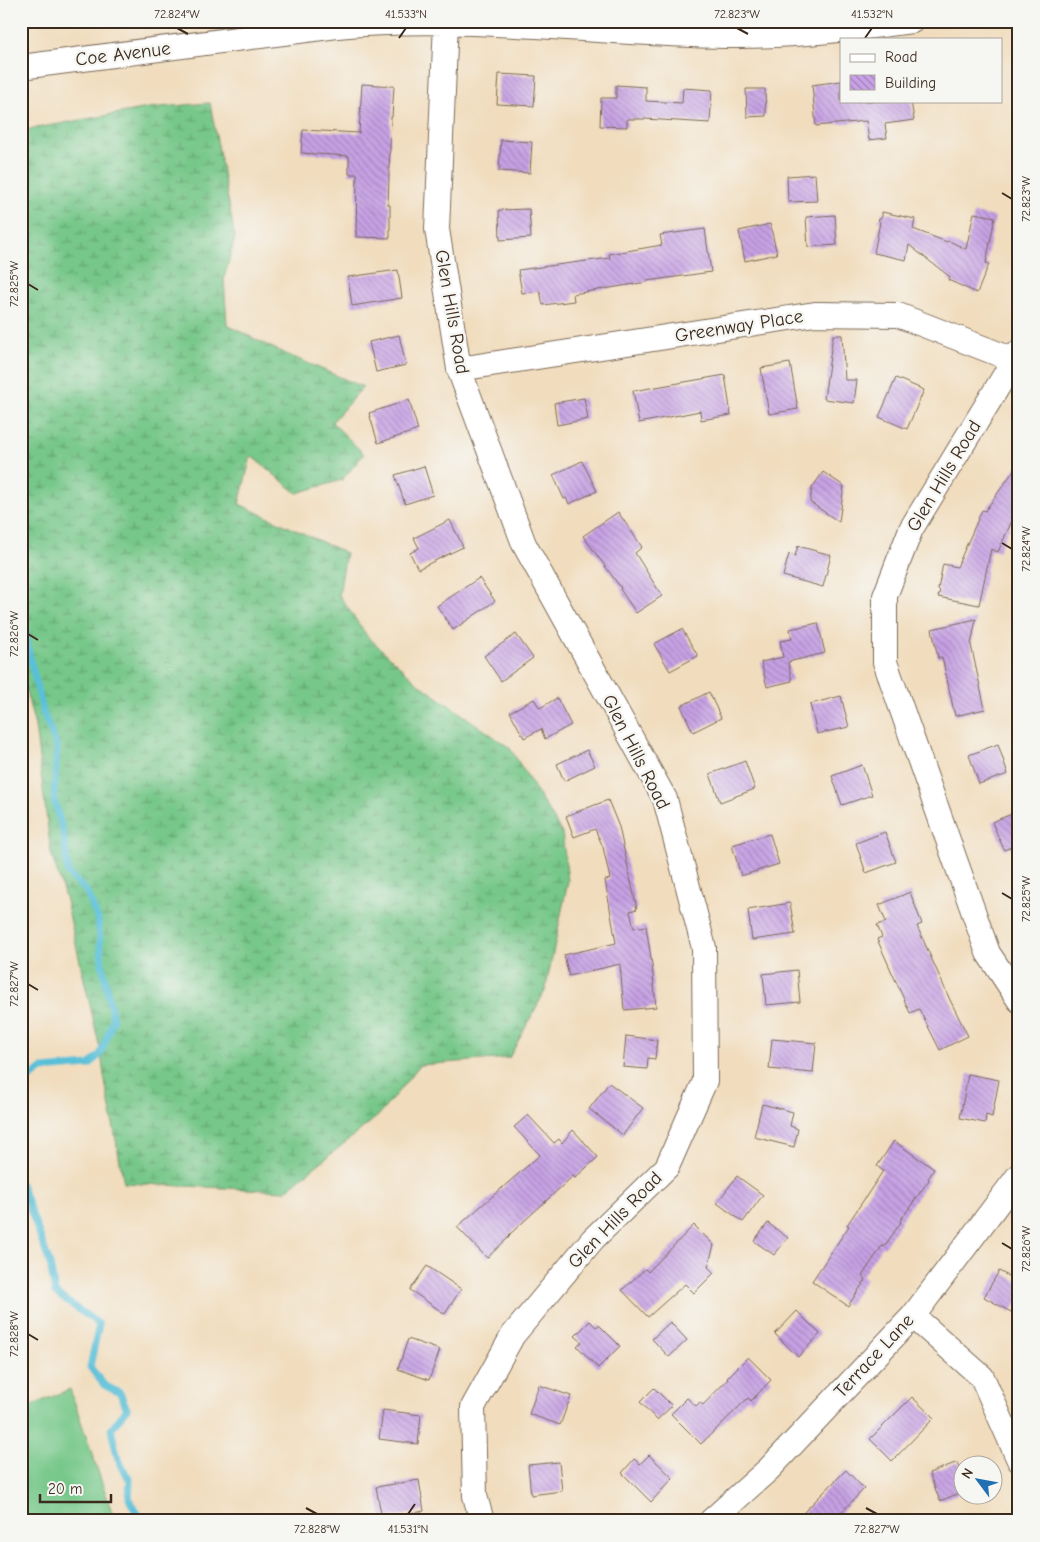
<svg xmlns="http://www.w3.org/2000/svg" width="1040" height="1542" font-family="'Comic Neue',sans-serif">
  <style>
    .wetland { fill: url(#wetland-marsh); stroke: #587854 }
    .pitch { fill: #76c789; stroke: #587854 }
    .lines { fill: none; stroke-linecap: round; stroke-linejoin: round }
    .stream { stroke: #5ac0d8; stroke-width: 7 }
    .building { fill: url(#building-back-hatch) }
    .minor-casing { stroke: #7b6956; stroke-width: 26 }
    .minor { stroke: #fff; stroke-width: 24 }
    .ticks { fill: none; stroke: #3b2a1e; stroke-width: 2 }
    .labels { text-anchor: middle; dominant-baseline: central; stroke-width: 5; stroke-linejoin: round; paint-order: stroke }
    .street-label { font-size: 19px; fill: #3b2a1e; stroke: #f6f6f2 }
    .neatline { fill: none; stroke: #3b2a1e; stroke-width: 2 }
    .ticks-label { font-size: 12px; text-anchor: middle; fill: #3b2a1e }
  </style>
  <defs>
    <pattern id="wetland-marsh" width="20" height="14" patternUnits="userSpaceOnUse" patternTransform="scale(1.25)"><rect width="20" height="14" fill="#76c789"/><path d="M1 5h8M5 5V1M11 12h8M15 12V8" fill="none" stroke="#62a26f"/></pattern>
    <pattern id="building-back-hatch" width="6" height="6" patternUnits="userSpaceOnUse" patternTransform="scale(1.25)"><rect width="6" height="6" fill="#c7a1e5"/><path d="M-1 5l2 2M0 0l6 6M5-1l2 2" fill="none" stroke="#a383b9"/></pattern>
  </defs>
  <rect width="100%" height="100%" fill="#f6f6f2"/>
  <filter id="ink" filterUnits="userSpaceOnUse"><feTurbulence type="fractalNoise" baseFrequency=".02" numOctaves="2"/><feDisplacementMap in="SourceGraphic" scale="10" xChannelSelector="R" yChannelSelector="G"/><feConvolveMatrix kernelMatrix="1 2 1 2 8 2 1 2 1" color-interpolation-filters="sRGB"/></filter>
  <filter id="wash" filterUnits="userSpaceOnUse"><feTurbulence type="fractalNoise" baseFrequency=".0096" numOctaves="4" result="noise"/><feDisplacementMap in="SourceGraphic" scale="20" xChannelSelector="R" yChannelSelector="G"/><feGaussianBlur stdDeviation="1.12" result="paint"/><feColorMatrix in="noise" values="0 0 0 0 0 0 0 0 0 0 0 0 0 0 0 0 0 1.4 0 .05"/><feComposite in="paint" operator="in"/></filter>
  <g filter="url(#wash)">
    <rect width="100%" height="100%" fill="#f1ddbe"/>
    <path class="wetland" d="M210,103l25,134 -11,42 3,46 50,25 86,37 -31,35 32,32 -22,26 -45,13 -46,-37 -12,48 107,49 -7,42 28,41 52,48 91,64 52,85 6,48 -23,110 -36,67 -89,7 -42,51 -93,75 -161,-8 -20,-107 -3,-23 -36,-156 -14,-44 -16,-127 -14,-54v-542h4l123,-22z"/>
    <path class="pitch" d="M70,1389l45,132h-94v-111z"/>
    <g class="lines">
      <path class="stream" d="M21,605l9,53 14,57 13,31 -3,53 10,37 4,37 18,18 12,28 4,44 11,57 -12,33 -11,12 -48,4 -21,16
        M21,1184l29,80 5,29 44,31 -9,43 14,18 16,8 7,16 -16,20 7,30 12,22 -1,18 12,22"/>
    </g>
    <g id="blocks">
      <path class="building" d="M499,74l37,2 -2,30 -37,-2z
        M841,81v20h70l3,19 -29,4 2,14 -18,2 -3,-19 -50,5 -4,-41z
        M362,84l32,2 -2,31h-1l-3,88h2v33l-34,-1 1,-63h-8v-18l-48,-3 2,-23 56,3z
        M616,85l30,2v14l36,2 1,-15 29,2 -2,33 -65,-4h-18v8l-27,-1 1,-28h15z
        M746,89h19l1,27 -19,1z
        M501,140l31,2 -2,31 -31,-2z
        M815,174l2,27 -29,1 -1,-26z
        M529,209l2,29 -31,2 -1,-30z
        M882,212l33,7 -2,10 34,13 2,-1 17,8 8,-36 21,4 -9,46 3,1 -12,29 -29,-13 2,-3 -41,-32 -3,15 -32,-7 6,-31 -2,-2 4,-3z
        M835,215l2,30 -29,2 -2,-30z
        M770,224l7,30 -32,7 -6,-30z
        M705,229l6,43 -64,9v1l-74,12 1,7 -31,4 -3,-14 -18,2 -4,-23 92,-12 -1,-4 53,-9 -2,-10z
        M398,270l4,28 -50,8 -4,-29z
        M399,335l7,30 -30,7 -7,-30z
        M833,335h9l3,45h12l-3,23 -30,-4z
        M790,363l8,46 -29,5 -8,-46z
        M725,375l6,40 -30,5 -1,-9 -61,12 -6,-32z
        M896,378l28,12 -17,39 -28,-12z
        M584,398l4,21 -31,6 -3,-22z
        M409,400l9,30 -40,13 -9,-30z
        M582,461l15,30 -28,13 -3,-6 -2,1 -11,-24z
        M1019,463v42l-21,47 -7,-3 -12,56 -41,-8 2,-6 -2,-2 5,-25 14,3 25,-57 3,1z
        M424,466l9,29 -28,9 -10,-29z
        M823,472l21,14 -5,36 -29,-20 2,-14z
        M618,512l24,35 -7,6 27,43 -26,17 -16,-24 1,-1 -38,-52z
        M450,520l13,27 -45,22 -8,-16 9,-5 -5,-10z
        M798,546l33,9 -8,32 -40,-11 6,-22 6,2z
        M479,578l16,23 -42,29 -16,-24z
        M976,619l-5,26 14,64 -30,7 -13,-59 -4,1 -6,-29z
        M818,623l7,30 -37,9 4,19 -25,6 -6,-25 22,-5 -3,-16 12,-2 -2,-10z
        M682,629l16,27 -28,15 -16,-27z
        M516,634l17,24 -32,23 -17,-25z
        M709,692l12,26 -28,14 -12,-26z
        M841,696l8,31 -32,7 -7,-30z
        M557,698l14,27 -26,14 -4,-10 -17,9 -14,-26 24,-13 6,9z
        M998,744l10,30 -29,10 -10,-29z
        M587,750l8,16 -31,15 -7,-17z
        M745,761l10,28 -35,13 -10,-28z
        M862,765l10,30 -30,10 -10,-29z
        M608,800l11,27 18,82 -7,2 4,17 12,-2 6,39 4,42 -32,3 -4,-46 -51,12 -5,-21 52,-12 -11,-63 5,-1 -7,-32 -8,-18 -21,8 -8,-21z
        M1019,811v33l-15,6 -12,-28z
        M885,832l11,30 -30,11 -10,-30z
        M770,834l9,30 -38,12 -9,-31z
        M910,892l12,32 -5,2 33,74 18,36 -28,14 -21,-41 -9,4 -33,-74 5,-2 -5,-12 9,-3 -7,-17z
        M790,903l5,31 -43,6 -4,-30z
        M797,970l3,32 -34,3 -3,-31z
        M626,1036l31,4 -2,19 -7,-1 -1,11 -24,-2z
        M772,1039l44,4 -3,30 -44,-4z
        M968,1074l31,6 -7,37 -6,-2 -1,8 -25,-5z
        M609,1083l34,25 -20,27 -34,-26z
        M762,1104l31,8 -3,14 8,3 -4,18 -40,-10z
        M528,1115l26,28 5,-4 3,4 11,-13 25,27 -23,21 -2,-2 -64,59 1,1 -23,22 -30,-31 83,-72 -26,-28z
        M894,1141l40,28 -6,10 1,1 -29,41 1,1 -17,25 -2,-1 -20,30 4,3 -18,27 -36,-25 37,-55 -2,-1 36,-54 -6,-5z
        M737,1176l26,19 -20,27 -26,-19z
        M768,1223l20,15 -14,17 -20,-14z
        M694,1225l20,20 -6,22 6,6 -20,20 -9,-9 -37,33 -26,-27 23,-21 3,3z
        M427,1266l34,23 -16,25 -35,-24z
        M999,1271l20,11v17l-8,13 -27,-15z
        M797,1311l23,23 -22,23 -23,-23z
        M590,1321l6,6 3,-2 21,21 -22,22 -21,-22 5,-4 -7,-6z
        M670,1322l17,18 -18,17 -17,-18z
        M408,1339l32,11 -11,30 -31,-11z
        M748,1357l23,23 -20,21 -3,-3 -47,46 -30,-30 16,-16 9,8 4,-4 3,3 25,-26 -1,-1z
        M539,1385l32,11 -11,29 -31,-11z
        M654,1388l18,18 -15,14 -17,-18z
        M912,1397l22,21 -42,43 -22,-22z
        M383,1410l38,5 -3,29 -39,-5z
        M649,1455l24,23 -22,24 -29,-29 12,-14 6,5z
        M559,1462l3,29 -31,4 -3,-30z
        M958,1462l4,13v17l-22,9 -11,-28z
        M846,1470l18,19 -31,32h-38z
        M419,1480l5,31 -42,8 -6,-32z"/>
    </g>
  </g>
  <g filter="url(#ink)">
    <use href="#blocks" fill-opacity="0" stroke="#7b6956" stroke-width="1"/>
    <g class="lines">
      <g class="minor-casing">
        <path id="minor" d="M446,22l-9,207 22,140 65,175 141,255 39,149 1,133 -38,86 -74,72 -80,96 -40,72 2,89 7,25
          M21,67l316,-41c130,-12 260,8 390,10 62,1 123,-7 185,-15
          M1019,352l-108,177 -26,67v66l103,291 31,47
          M459,369l356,-55 83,1 116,45
          M913,1316l69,61 37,83
          M711,1521l58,-52 144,-153 106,-141"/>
      </g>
      <use href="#minor" class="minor"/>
    </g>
  </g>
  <path class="ticks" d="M177,28l11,6M737,28l11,6M399,38l7,-10M865,38l7,-10M1002,193l10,6M28,284l10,6M1002,543l10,6M28,634l10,6M1002,893l10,6M28,984l10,6M1002,1243l10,6M28,1334l10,6M306,1508l11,6M866,1508l11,6M408,1514l7,-10"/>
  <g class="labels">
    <g class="street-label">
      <text transform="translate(123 54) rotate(-7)">Coe Avenue</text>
      <text transform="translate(452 312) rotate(80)">Glen Hills Road</text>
      <text transform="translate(739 326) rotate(-9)">Greenway Place</text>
      <text transform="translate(944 476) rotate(-59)">Glen Hills Road</text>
      <text transform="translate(636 752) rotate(63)">Glen Hills Road</text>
      <text transform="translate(615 1220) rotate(-46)">Glen Hills Road</text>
      <text transform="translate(874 1356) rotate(-47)">Terrace Lane</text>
    </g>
  </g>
  <rect width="1040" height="1542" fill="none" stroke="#f6f6f2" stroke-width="55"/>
  <rect x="840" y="38" width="162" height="65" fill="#f6f6f2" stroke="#aba49d"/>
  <rect x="850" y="54" width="25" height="8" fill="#ffffff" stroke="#aba49d"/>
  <text x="885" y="62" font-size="15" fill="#3b2a1e">Road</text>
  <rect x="850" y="75" width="25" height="15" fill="url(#building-back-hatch)" stroke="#aba49d"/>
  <text x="885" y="88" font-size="15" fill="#3b2a1e">Building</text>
  <g transform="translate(978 1480) rotate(302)"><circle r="24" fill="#f6f6f2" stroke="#aba49d"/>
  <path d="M0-4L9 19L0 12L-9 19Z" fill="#1f6fb2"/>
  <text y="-8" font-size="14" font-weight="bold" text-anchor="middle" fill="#3b2a1e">N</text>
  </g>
  <path d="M40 1494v8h71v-8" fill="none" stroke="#3b2a1e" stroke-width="2.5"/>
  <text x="48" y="1494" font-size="15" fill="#3b2a1e" stroke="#f6f6f2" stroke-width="4" paint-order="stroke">20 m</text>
  <rect x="28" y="28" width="984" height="1486" class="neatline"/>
  <g class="ticks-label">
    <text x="177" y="18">72.824°W</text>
    <text x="406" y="18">41.533°N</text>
    <text x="737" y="18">72.823°W</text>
    <text x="872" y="18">41.532°N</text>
    <text transform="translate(1026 199) rotate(-90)" y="4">72.823°W</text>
    <text transform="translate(14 284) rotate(-90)" y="4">72.825°W</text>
    <text transform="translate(1026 549) rotate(-90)" y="4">72.824°W</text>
    <text transform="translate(14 634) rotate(-90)" y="4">72.826°W</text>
    <text transform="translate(1026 899) rotate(-90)" y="4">72.825°W</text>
    <text transform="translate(14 984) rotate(-90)" y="4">72.827°W</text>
    <text transform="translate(1026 1249) rotate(-90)" y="4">72.826°W</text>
    <text transform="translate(14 1334) rotate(-90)" y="4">72.828°W</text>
    <text x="317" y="1533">72.828°W</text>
    <text x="408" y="1533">41.531°N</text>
    <text x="877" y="1533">72.827°W</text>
  </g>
</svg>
